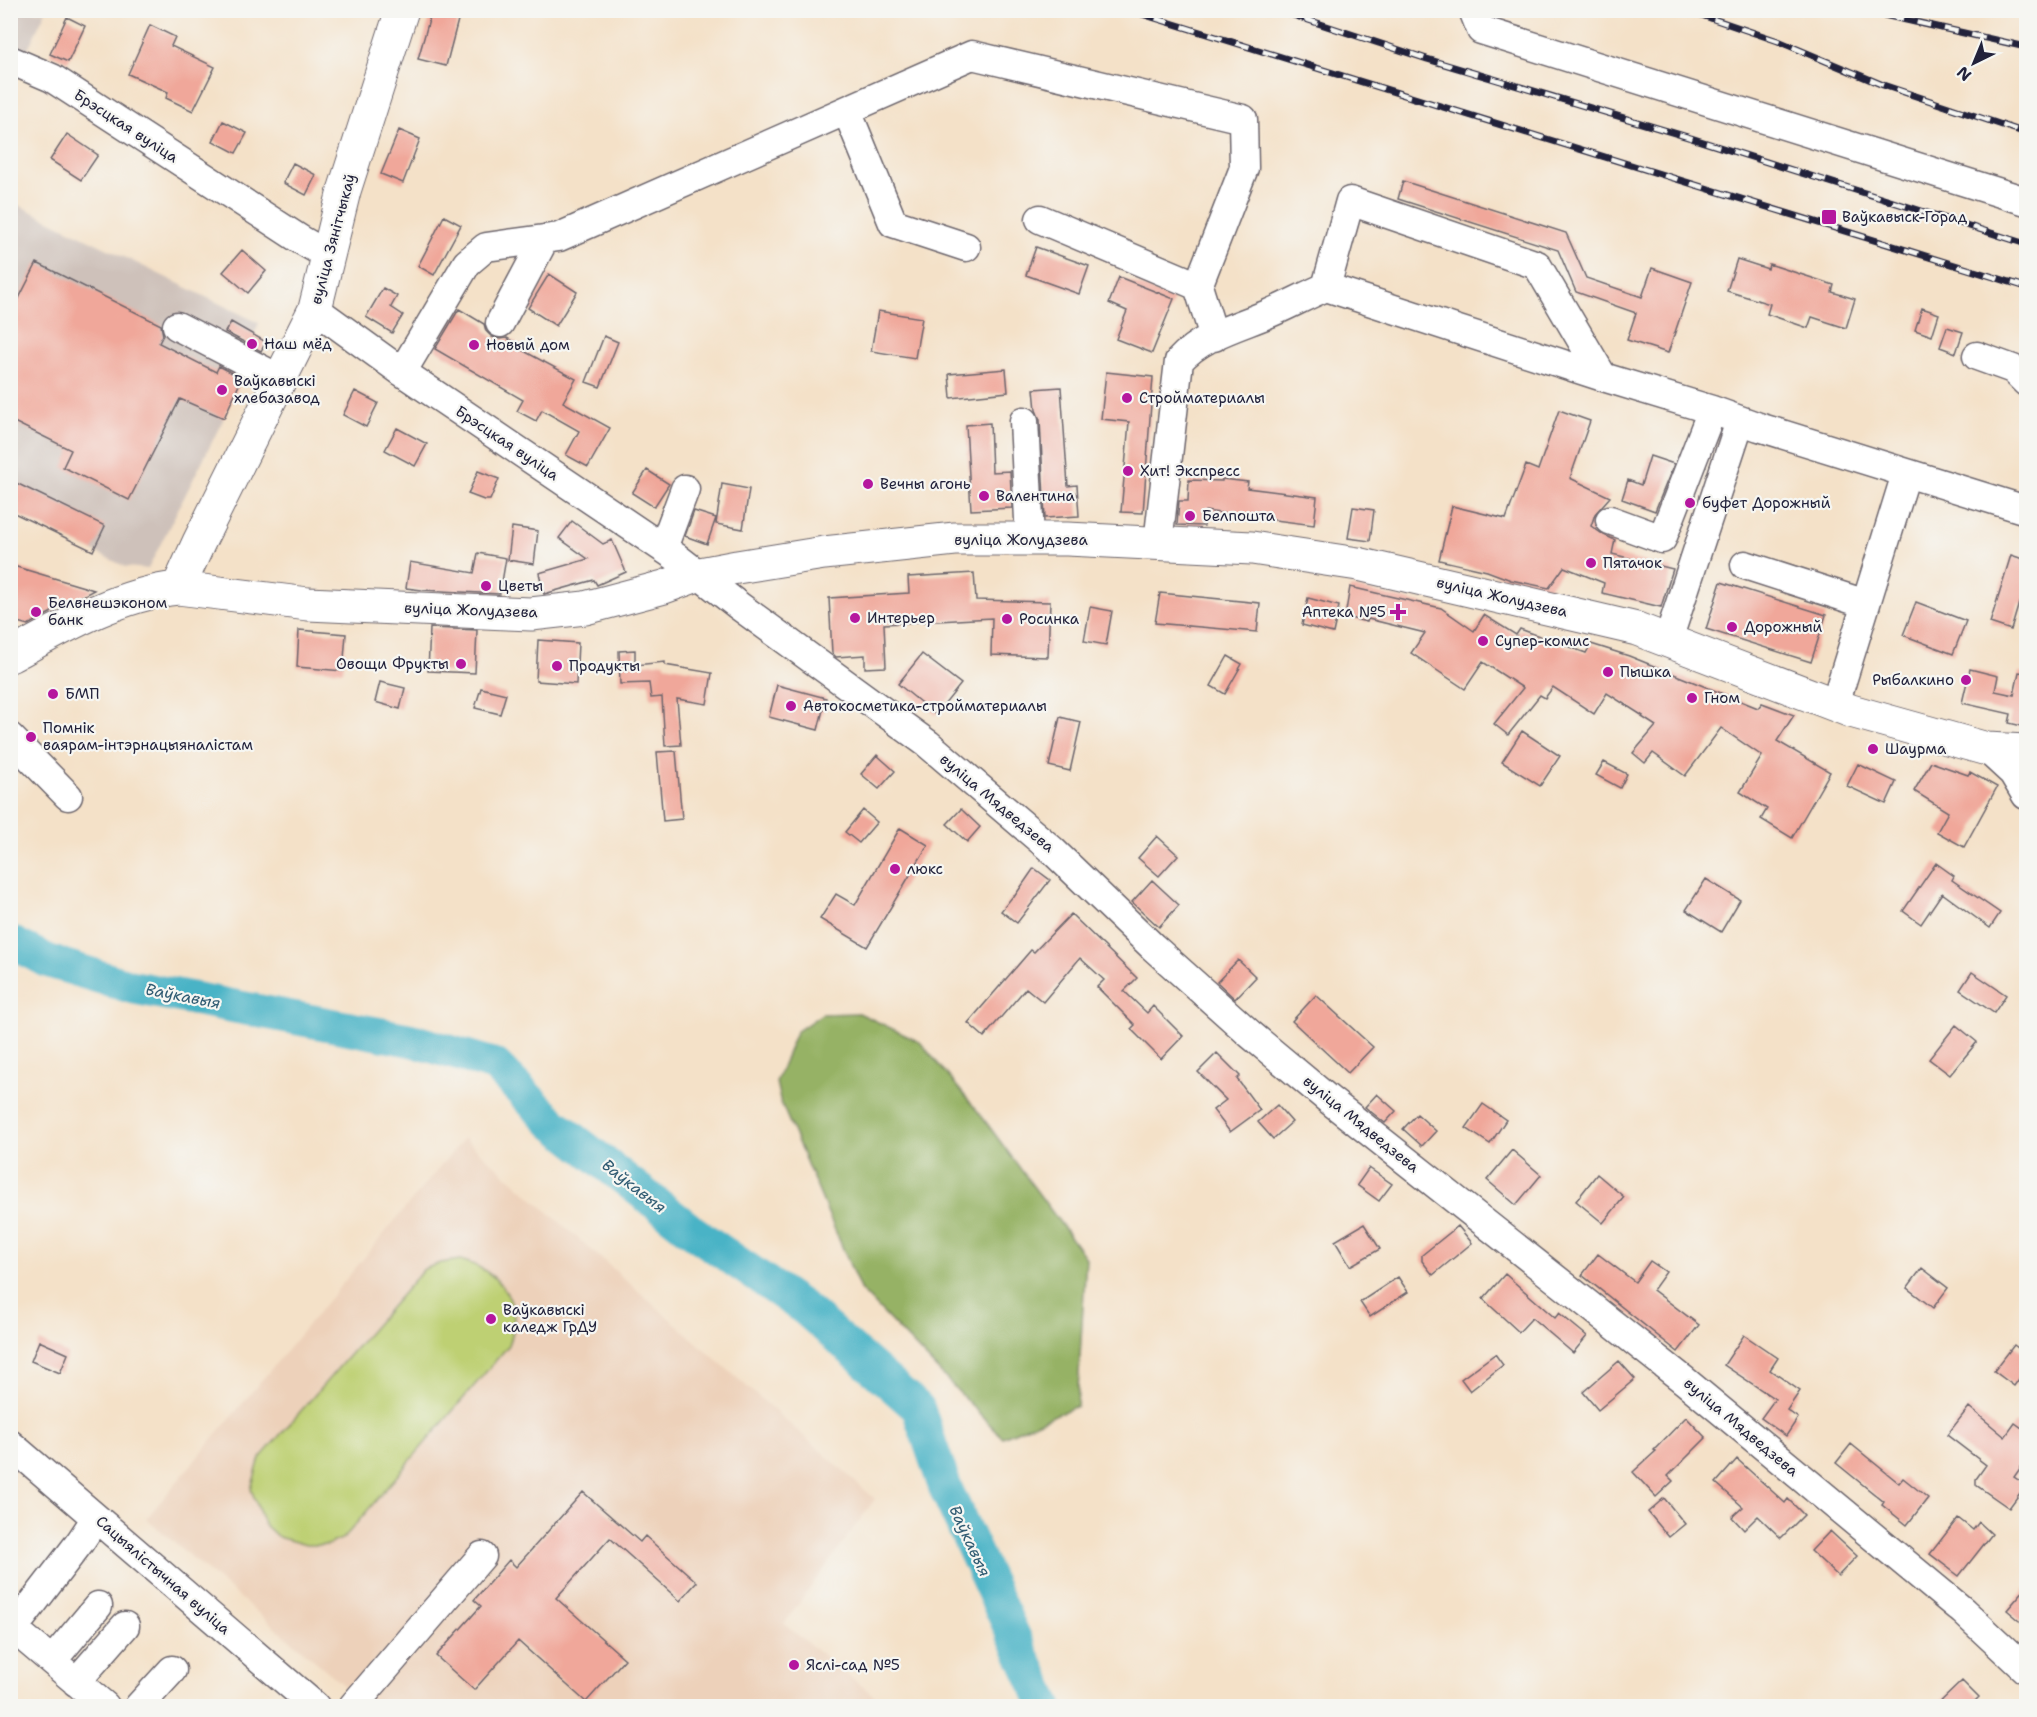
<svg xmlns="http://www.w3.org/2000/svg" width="2037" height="1717" font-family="'Shantell Sans',sans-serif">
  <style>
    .built { fill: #edd1ba }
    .industrial { fill: #cec1ba }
    .green { fill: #bed073; stroke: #707957; stroke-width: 1.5 }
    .forest { fill: #96b265; stroke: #5c6a50; stroke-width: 1.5 }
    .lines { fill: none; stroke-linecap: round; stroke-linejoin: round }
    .river { stroke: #48b3c6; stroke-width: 34 }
    .building { fill: #f0a79a }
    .minor-casing { stroke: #6c656c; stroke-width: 31 }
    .major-casing { stroke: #6c656c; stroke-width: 35 }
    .minor { stroke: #fff; stroke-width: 28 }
    .major { stroke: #fff; stroke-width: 33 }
    .rail-casing { stroke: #22223b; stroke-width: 7 }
    .rail { stroke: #f6f6f2; stroke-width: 4.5; stroke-dasharray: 14; stroke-linecap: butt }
    .poi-dot { fill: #b5179e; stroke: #f6f6f2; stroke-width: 2 }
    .labels { text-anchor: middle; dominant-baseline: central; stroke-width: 4.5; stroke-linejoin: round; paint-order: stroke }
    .street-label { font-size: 15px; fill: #22223b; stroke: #f6f6f2 }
    .poi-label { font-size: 15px; fill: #22223b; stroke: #f6f6f2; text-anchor: start }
    .water-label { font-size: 16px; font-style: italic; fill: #315c73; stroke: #f6f6f2 }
  </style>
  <rect width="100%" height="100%" fill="#f6f6f2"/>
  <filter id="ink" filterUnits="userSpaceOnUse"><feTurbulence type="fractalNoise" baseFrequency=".0167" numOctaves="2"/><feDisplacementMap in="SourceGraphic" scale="12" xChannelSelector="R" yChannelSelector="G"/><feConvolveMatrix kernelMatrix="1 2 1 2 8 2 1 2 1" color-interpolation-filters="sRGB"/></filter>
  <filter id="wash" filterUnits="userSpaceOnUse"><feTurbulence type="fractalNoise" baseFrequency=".008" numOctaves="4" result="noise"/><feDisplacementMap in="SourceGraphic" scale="24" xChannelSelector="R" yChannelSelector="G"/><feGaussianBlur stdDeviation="1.35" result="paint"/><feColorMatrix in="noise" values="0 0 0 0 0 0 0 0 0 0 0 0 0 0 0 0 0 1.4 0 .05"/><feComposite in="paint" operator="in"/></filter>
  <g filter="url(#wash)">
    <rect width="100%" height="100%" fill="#f4e1c8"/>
    <path class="built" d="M464,1138l411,361 -91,125 103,82h-518l-223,-187z"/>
    <path class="industrial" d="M11,11h35l-22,46 -13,-6z
      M10,201l249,122 -5,12 -23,-13 -9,16 -1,24 -21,45 24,11 -76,151 -22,-2 -115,-56z"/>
    <path class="green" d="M460,1260c40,11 65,44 49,85l-165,193 -17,7h-21l-28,-8 -14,-13 -13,-35 9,-31 164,-189 17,-6z"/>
    <path class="forest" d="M859,1013l61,29 60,72 106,144 -9,148 -75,31 -142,-148 -80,-189 -4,-18 20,-50 26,-18z"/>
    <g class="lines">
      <path class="river" d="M10,942l38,19 84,26 279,53 84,25 58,58 136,106 116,80 113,99 27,79 101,219"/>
    </g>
    <g id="blocks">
      <path class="building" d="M431,13l27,7 -12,46 -28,-7z
        M67,17l18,9 -17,36 -18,-8z
        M150,25l25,12 -4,9 44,21 -22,44 -27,-13 2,-6 -40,-18z
        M223,121l24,12 -11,20 -23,-12z
        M399,130l21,9 -17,44 -22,-9z
        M67,134l31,21 -17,25 -31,-20z
        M293,163l23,12 -10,20 -23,-12z
        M1403,181l163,52 20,45 56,19 10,-29 40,14 -24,71 -41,-13 9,-27 -60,-21 -18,-42 -160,-51z
        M444,216l17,9 -27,50 -16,-9z
        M1036,247l53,19 -10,28 -53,-19z
        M242,250l24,21 -18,22 -25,-21z
        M1737,259l31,10 1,-5 65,21 -2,7 23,7 -9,29 -34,-11 -4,11 -41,-14 3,-10 -43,-13z
        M37,263l124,62 2,10 -4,8 57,29 3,-6 23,12 -18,40 -44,-19 -51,101 -66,-33 8,-17 -61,-30v-104z
        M549,274l28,18 -21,34 -28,-18z
        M1119,277l55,22 -22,54 -36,-14 11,-28 -18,-8z
        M383,288l14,8 -6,11 12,8 -11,18 -26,-16z
        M1922,308l17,6 -7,22 -17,-6z
        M459,309l25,15 2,7 6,6 8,2 7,-1 15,8 -2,3 56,30 -13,23 47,26 -22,39 -22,-12 13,-24 -37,-21 -6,11 -19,-10 6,-11 -88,-51z
        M878,311l44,7 -7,40 -44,-7z
        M231,322l35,20 -5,9 -36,-19z
        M1947,327l16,5 -7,21 -16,-6z
        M604,336l14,6 -18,45 -14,-5z
        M1006,369l2,23 -57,6 -2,-24z
        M1106,372l47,5 -10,136 -22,-1 8,-90 -28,-3z
        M1061,387l7,99 9,-1 2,31 -34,2 -5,-98 -4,-10 -2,-21z
        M355,391l23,12 -12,24 -23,-12z
        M1559,410l31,11 -20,57 40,19 -15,17 -4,12 13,9 11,5 -3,14 61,15 -12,38 -59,-14 2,-10 -40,-16 -15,21 -38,-8 -24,-9 -48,-11 13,-54 54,13 20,-54 12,5z
        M990,423l2,49 18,-1 2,37 -41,2 -5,-85z
        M397,428l30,16 -12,22 -30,-16z
        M1650,456l24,8 -19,47 -33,-12 6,-19 13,5z
        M647,470l22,14 -15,23 -22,-14z
        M478,471l21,8 -9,21h-6l-16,-6z
        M1222,479l26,3 -1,6 70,9 -3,28 -109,-14 -1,15 -27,-1 2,-24h9l1,-21 33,1z
        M10,480l95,46 -12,25 -83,-40z
        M722,484l27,5 -6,40 -27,-5z
        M1353,507l21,3 -4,31 -22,-3z
        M694,511l22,7 -9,26 -22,-8z
        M572,521l31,23 9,-4 14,32 -29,13 -3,-5 -50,14 -5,-21 49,-14 -29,-21z
        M512,527l26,4 -4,33 -26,-4z
        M478,553l28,5 -6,36 -78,-4 -16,-2 4,-26 64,11z
        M2011,555l15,5v45l-7,-2 -8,27 -21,-7z
        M10,565l84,25 -30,16 -4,-1 -10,8 -22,12 -18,-5z
        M974,573l2,27 74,2 -2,55 -57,-2 1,-37 -108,6 2,43 -21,1v-13l-29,2 -4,-4 -3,-55 80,-5 -1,-16z
        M1721,582l105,33 -15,47 -105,-33z
        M1350,587l91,21 33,23 10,-16 32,20 4,-6 66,24 5,-9 38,12 129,52 4,-5 32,12 -17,26 53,31 -38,66 -31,-19 6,-10 -27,-17 22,-36 -41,-28 -36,48 -32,-23 -8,10 -12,-10 23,-27 -14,-9 1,-1 -36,-23 -13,21 -41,-27 -8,11 -5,-3 -32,40 -14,-11 29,-36 -40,-26 -18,27 -54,-36 14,-20 -57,-14 -1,3 -22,-5z
        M1160,593l100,10 -3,29 -102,-9z
        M1308,598l31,8 -6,27 -31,-8z
        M1916,602l50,19 -13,33 -50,-19z
        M1090,607l22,4 -6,34 -22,-4z
        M430,628l47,2 -2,43 -47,-2z
        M299,630l47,4 -3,37 -46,-4z
        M538,640l40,3 -2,41 -40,-3z
        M635,650v15l30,-3v3l47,8 -5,31 -30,-5 4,46 -16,1 -3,-49 -11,1 -2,-15 -29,1 -1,-33z
        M922,654l39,30 -25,31 -38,-31z
        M1228,656l14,8 -17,30 -14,-8z
        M1970,669l28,7 -3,15 19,4 5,-23 7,1v54l-17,-4 2,-9 -49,-11z
        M380,682l25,6 -5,21 -25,-7z
        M777,685l49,13 -8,32 -49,-13z
        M481,688l25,6 -6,20 -25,-6z
        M1060,717l21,5 -11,49 -21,-5z
        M1522,731l38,25 -20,30 -38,-24z
        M676,751l6,68 -19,2 -6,-69z
        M877,755l18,16 -16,18 -18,-15z
        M1604,762l23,12 -7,14 -24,-13z
        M1931,762l37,13 2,-3 27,15 -33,60 -27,-15 11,-20 -34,-21z
        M1858,764l38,18 -10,22 -39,-18z
        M961,809l19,18 -13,15 -20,-18z
        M863,810l14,12 -18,21 -14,-11z
        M900,828l28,17 -61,102 -47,-28 16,-25 19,11z
        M1157,836l21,19 -19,21 -21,-18z
        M1936,863l18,13 -2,4 48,33 -10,15 -48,-35 -21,31 -18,-13z
        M1034,868l16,12 -33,43 -16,-12 12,-15 1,1z
        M1706,879l34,21 -19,32 -35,-22z
        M1152,880l27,25 -20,22 -27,-25z
        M1071,914l66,64 -13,13 23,22 6,-7 30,30 -22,23 -30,-30 4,-4 -38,-38 7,-7 -24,-22 -37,44 -17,-14 -42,49 -16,-14 63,-73 3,2z
        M1238,960l18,17 -21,22 -18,-17z
        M1972,972l34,23 -12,18 -34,-23z
        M1316,995l57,52 -25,26 -56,-52z
        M1956,1025l21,17 -27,33 -21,-16z
        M1217,1053l23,23 -3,3 23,31 -30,22 -17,-22 13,-10 -28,-28z
        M1377,1094l19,17 -11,12 -20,-16z
        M1483,1104l23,16 -16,24 -24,-16z
        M1277,1105l15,17 -19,17 -15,-17z
        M1417,1114l19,17 -14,15 -19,-17z
        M1512,1150l29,25 -25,30 -29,-25z
        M1369,1168l23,16 -13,17 -22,-16z
        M1597,1174l27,23 -21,26 -27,-22z
        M1364,1224l16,25 -30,17 -15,-25z
        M1458,1226l14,17 -39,32 -11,-14v-6z
        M1598,1254l37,28 15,-21 16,11 -13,18 46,35 -21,27 -96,-77z
        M1922,1268l26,20 -15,20 -26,-20z
        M1505,1274l50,44 4,-5 28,23 -14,17 -41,-35 -13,14 -36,-33z
        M1398,1277l10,15 -38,25 -10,-15z
        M1744,1335l34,23 -8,12 30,21 -13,19 11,8 -12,18 -25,-18 14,-19 -51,-34z
        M39,1341l29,13 -8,19 -29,-12z
        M2014,1345l12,9v15l-12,17 -20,-15z
        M1495,1354l8,11 -33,26 -9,-12z
        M1619,1361l16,18 -37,31 -15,-18z
        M1969,1407l36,30 10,-14 11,8v29l-12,17 12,8 -17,23 -33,-23v-6l10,-14 -39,-30z
        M1686,1417l20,21 -38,38 5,5 -17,16 -23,-25 23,-21 -2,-1z
        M1851,1444l48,39 4,-5 25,20 -21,27 -25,-20 2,-3 -48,-39z
        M1737,1459l48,44 3,-4 16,16 -23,23 -23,-22 -14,14 -12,-13 11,-10 -27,-24z
        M583,1492l57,50 5,-6 52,46 -17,19 -70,-63 -54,60 69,61 -39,43 -68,-61 -44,49 -38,-34 45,-50 -7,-6 35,-40 7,7z
        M1664,1498l21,26 -16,13 -21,-25z
        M1958,1518l15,12 6,-8 13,12 -33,42 -29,-22z
        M1830,1531l27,25 -19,20 -27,-25z
        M2026,1588v38l-19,-16z
        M1962,1681l17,17 -9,9h-35z"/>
    </g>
  </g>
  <g filter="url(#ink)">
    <use href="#blocks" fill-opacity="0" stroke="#6c656c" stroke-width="1.5"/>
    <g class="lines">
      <g class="minor-casing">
        <path id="minor" d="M1473,10l8,20 545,171
          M10,60l42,18 249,162 28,16
          M847,111l46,112 73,24
          M1040,219l158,67
          M1326,287l24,-86 187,64 66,112
          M315,309l87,63 274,185 63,49 189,138 124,106 101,97 97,87 78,65 357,282 278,230 63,59
          M500,323l44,-83
          M177,326l103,53
          M1977,356l36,13 13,13
          M402,372l65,-109 19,-16 73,-10 413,-182 271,64 1,49 -46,118 16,51
          M1024,421l6,118
          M1610,520l52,19 50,-129
          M1158,543l21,-182c23,-26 61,-35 91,-48 19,-8 37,-18 56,-26l277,90 109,33 47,17 267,83
          M663,548l22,-59
          M1745,565l121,39
          M1668,640l72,-219
          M1835,704l71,-230
          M10,737l58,59
          M1987,749l26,24 13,22
          M10,1444l305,262
          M14,1629l91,77
          M10,1633l70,-91 16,-24
          M52,1661l46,-55
          M76,1682l49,-56
          M139,1706l33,-36
          M353,1706l129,-150"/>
      </g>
      <g class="major-casing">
        <path id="major" d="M178,588l21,-46 116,-233 29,-118 58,-181
          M10,656c51,-28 109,-62 168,-68l130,16 223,10 54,-6 79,-21 36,-13 37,-7 87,-14 131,-14h112l185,9 106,16 279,65 214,82 136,38 39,2"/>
      </g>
      <use href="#minor" class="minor"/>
      <use href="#major" class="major"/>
      <g class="rail-casing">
        <path id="rail" d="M1129,10l897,277
          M1278,10l149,49 264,79 335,106
          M1687,10l91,31 105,44 143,48
          M1862,10l164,37"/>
      </g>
      <use href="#rail" class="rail"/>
    </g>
  </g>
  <g class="poi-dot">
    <rect x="1821" y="209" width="16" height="16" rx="3"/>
    <circle cx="252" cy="344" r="6"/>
    <circle cx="474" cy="345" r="6"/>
    <circle cx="222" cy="390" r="6"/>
    <circle cx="1127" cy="398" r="6"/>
    <circle cx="1128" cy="471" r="6"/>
    <circle cx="868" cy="484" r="6"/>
    <circle cx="984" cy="496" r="6"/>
    <circle cx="1690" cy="503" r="6"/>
    <circle cx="1190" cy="516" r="6"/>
    <circle cx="1591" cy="563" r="6"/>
    <circle cx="486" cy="586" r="6"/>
    <circle cx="36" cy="612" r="6"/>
    <path d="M1395 603h6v6h6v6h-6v6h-6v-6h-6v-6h6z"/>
    <circle cx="855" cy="618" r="6"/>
    <circle cx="1007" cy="619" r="6"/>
    <circle cx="1732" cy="627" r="6"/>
    <circle cx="1483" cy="641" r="6"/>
    <circle cx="461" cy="664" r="6"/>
    <circle cx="557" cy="666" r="6"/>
    <circle cx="1608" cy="672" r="6"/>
    <circle cx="1966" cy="680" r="6"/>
    <circle cx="53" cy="694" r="6"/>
    <circle cx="1692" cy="698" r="6"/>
    <circle cx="791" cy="706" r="6"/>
    <circle cx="31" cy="737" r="6"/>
    <circle cx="1873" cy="749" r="6"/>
    <circle cx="895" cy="869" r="6"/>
    <circle cx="491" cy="1319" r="6"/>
    <circle cx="794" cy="1665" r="6"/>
  </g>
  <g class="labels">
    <g class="street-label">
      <text transform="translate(126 126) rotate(33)">Брэсцкая вуліца</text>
      <text transform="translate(333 239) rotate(-75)">вуліца Зянітчыкаў</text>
      <text transform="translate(507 443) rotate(34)">Брэсцкая вуліца</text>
      <text x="1021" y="540">вуліца Жолудзева</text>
      <text transform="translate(1502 597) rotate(13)">вуліца Жолудзева</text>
      <text transform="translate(471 610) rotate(2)">вуліца Жолудзева</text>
      <text transform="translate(997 803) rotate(40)">вуліца Мядведзева</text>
      <text transform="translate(1361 1124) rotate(39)">вуліца Мядведзева</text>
      <text transform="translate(1741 1427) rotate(40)">вуліца Мядведзева</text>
      <text transform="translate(163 1575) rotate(41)">Сацыялістычная вуліца</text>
    </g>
    <g class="poi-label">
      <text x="1842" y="217">Ваўкавыск-Горад</text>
      <text x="264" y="344">Наш мёд</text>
      <text x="486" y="345">Новый дом</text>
      <text x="234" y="381">Ваўкавыскі<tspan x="234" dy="17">хлебазавод</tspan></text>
      <text x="1139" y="398">Стройматериалы</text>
      <text x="1140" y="471">Хит! Экспресс</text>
      <text x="880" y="484">Вечны агонь</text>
      <text x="996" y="496">Валентина</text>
      <text x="1702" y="503">буфет Дорожный</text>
      <text x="1202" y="516">Белпошта</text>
      <text x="1603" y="563">Пятачок</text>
      <text x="498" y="586">Цветы</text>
      <text x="48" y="603">Белвнешэконом<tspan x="48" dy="17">банк</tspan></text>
      <text x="1386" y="612" text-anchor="end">Аптека №5</text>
      <text x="867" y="618">Интерьер</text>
      <text x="1019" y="619">Росинка</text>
      <text x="1744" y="627">Дорожный</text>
      <text x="1495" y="641">Супер-комис</text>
      <text x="449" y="664" text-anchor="end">Овощи Фрукты</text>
      <text x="569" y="666">Продукты</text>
      <text x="1620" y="672">Пышка</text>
      <text x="1954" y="680" text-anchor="end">Рыбалкино</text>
      <text x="65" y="694">БМП</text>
      <text x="1704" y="698">Гном</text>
      <text x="803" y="706">Автокосметика-стройматериалы</text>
      <text x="43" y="728">Помнік<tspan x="43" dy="17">ваярам-інтэрнацыяналістам</tspan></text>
      <text x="1885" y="749">Шаурма</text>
      <text x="907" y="869">люкс</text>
      <text x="503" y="1310">Ваўкавыскі<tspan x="503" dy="17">каледж ГрДУ</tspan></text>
      <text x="806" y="1665">Яслі-сад №5</text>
    </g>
    <g class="water-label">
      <text transform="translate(183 996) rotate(11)">Ваўкавыя</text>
      <text transform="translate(634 1186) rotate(38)">Ваўкавыя</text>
      <text transform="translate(970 1541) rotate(65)">Ваўкавыя</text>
    </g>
  </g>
  <rect width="2037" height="1717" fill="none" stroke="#f6f6f2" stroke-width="36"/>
  <g transform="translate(1974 63) rotate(223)" stroke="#f6f6f2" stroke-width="4.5" paint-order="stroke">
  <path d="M0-4.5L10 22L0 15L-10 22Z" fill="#22223b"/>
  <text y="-9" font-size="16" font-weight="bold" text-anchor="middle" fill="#22223b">N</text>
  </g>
</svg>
